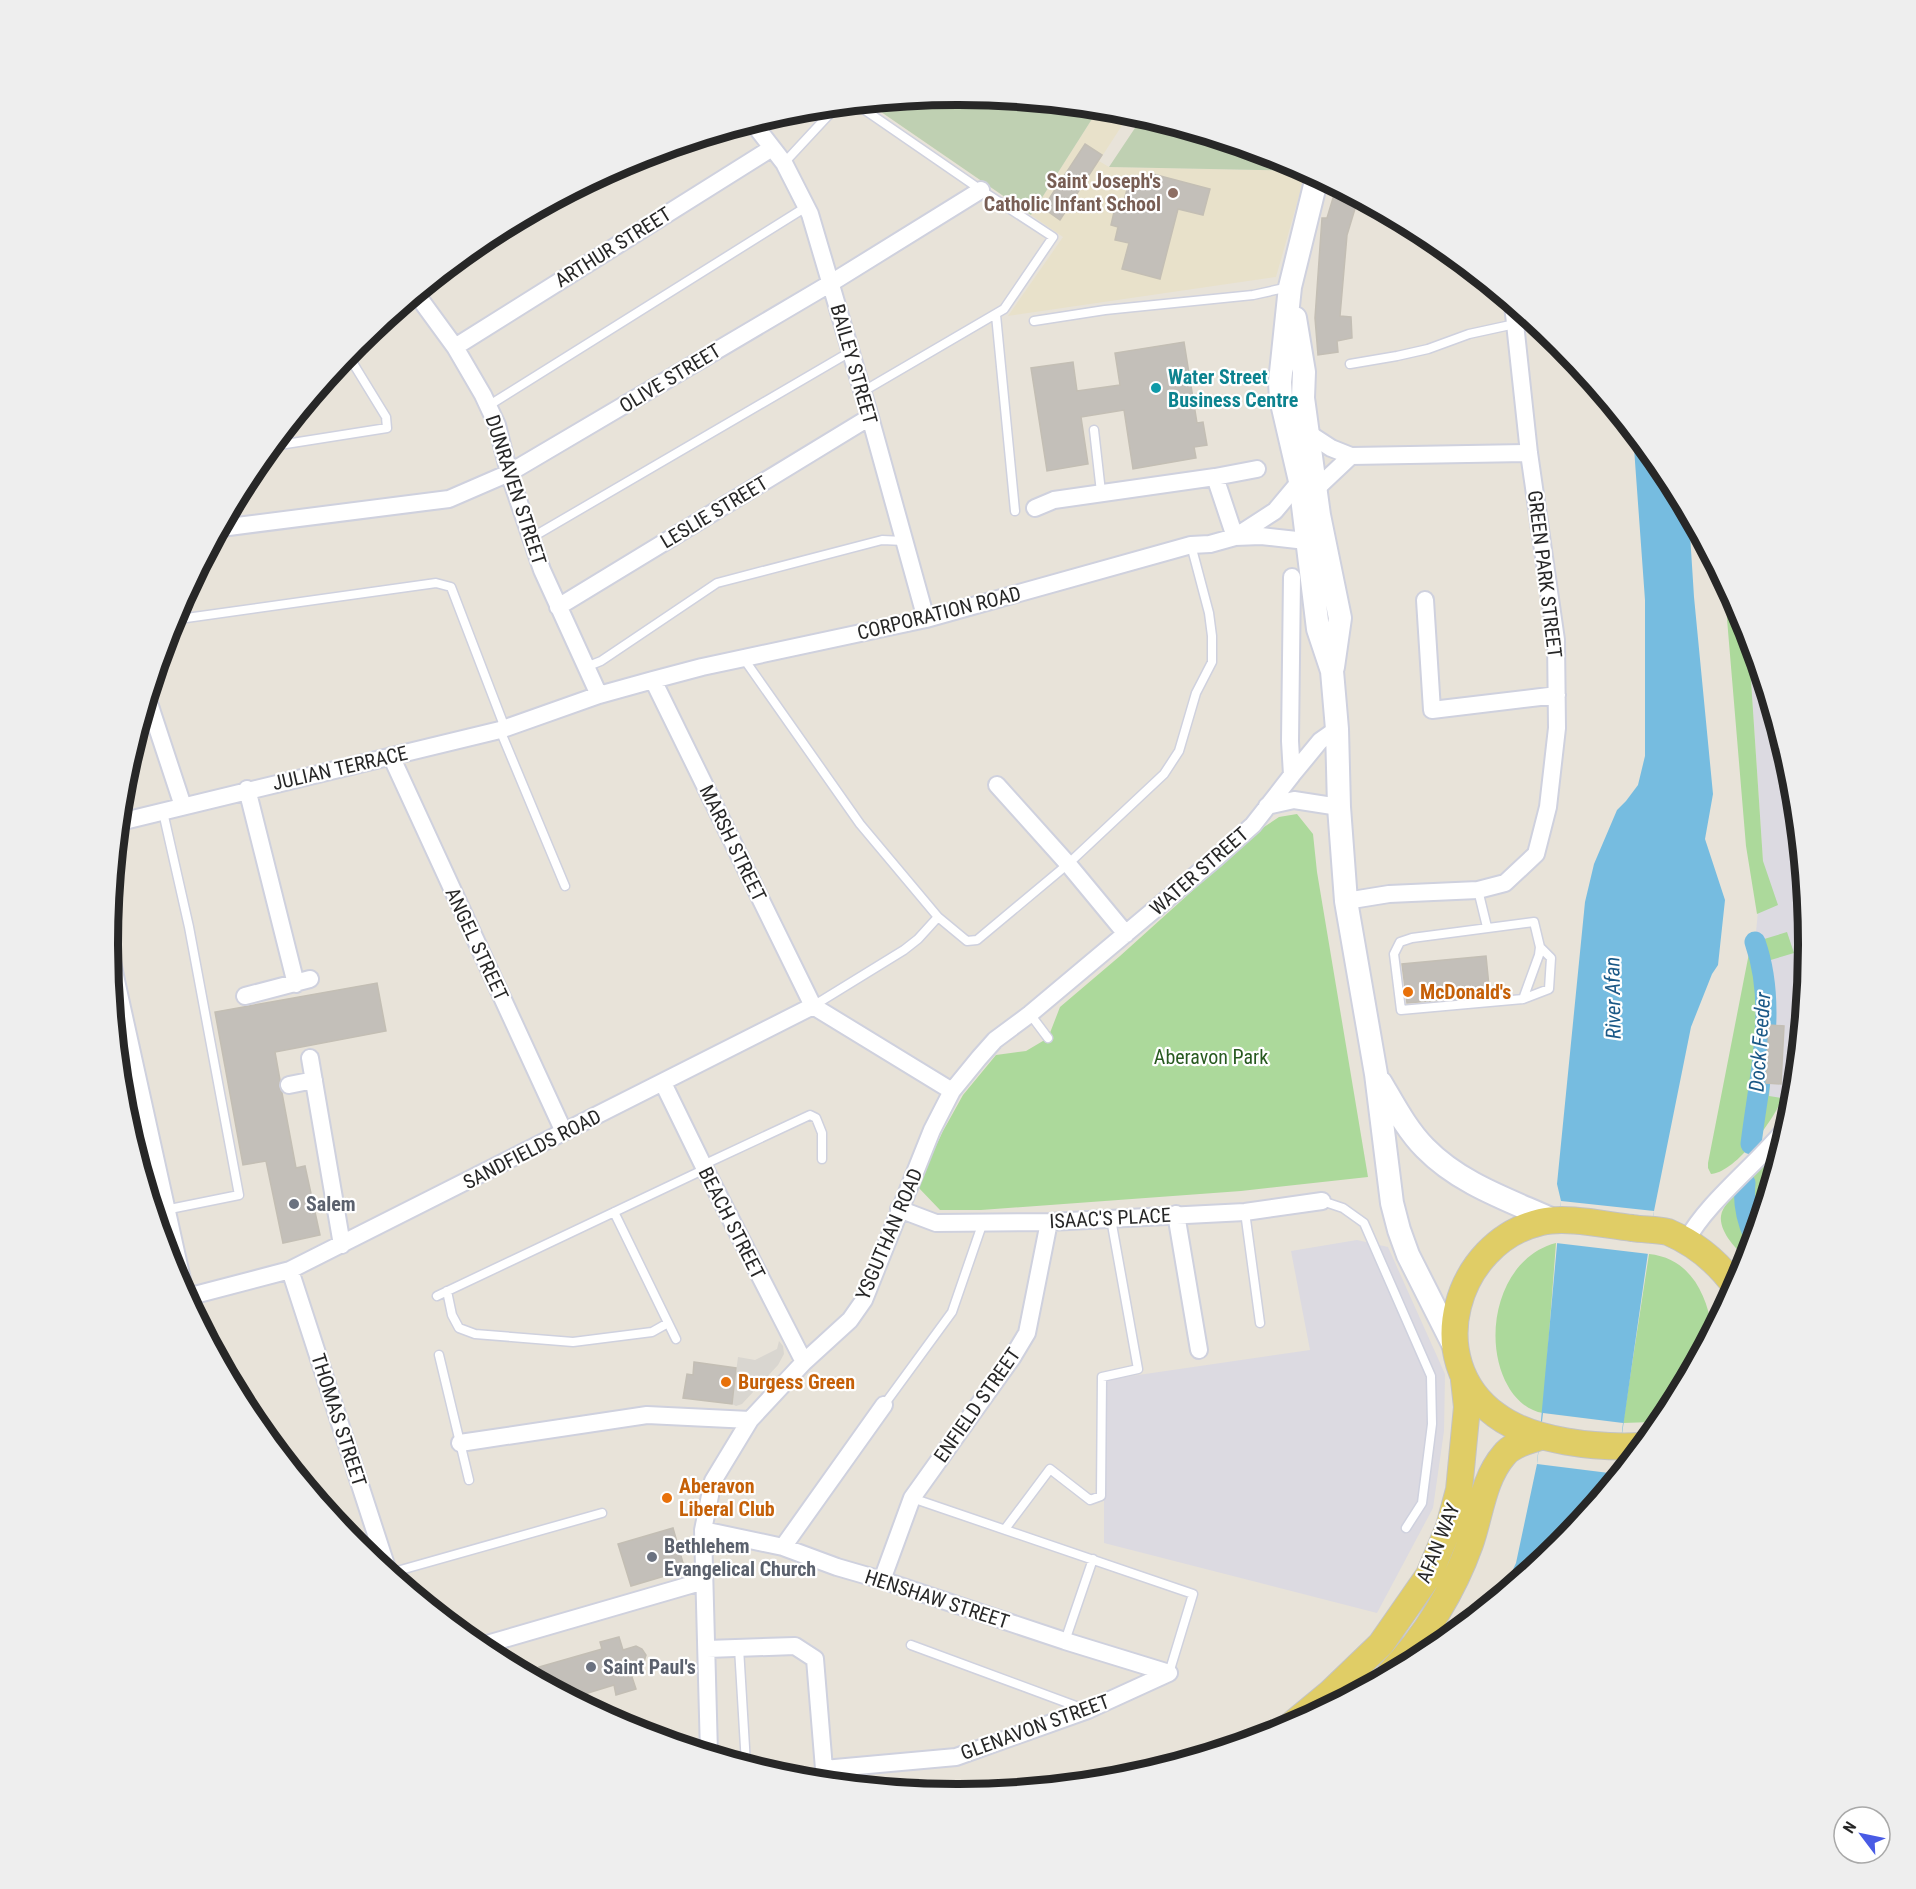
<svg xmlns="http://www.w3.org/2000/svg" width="1916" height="1889" font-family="'Roboto Condensed',sans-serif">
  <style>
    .industrial { fill: #dcdae1 }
    .education { fill: #e8e1ca }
    .green { fill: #acd99b }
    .cemetery { fill: #bfd0b2 }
    .plaza { fill: #d9d6d0 }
    .water { fill: #76bce0 }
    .pier { fill: #e8e3d9 }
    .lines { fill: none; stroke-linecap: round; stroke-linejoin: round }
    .canal { stroke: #76bce0; stroke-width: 21 }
    .building { fill: #c3bfb9; stroke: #c3beb4; stroke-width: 1.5 }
    .lane-casing { stroke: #cfd1de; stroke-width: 11 }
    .street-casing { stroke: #cfd1de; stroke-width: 20 }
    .secondary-casing { stroke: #cfd1de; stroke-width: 26 }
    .primary-casing { stroke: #c3c3c3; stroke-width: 28 }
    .lane { stroke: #fff; stroke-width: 8 }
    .street { stroke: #fff; stroke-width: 16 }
    .secondary { stroke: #fff; stroke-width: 22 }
    .primary { stroke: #e0cd66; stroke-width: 26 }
    .education-dot { fill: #8d6e63; stroke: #fff; stroke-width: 2 }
    .culture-dot { fill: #0f9aa8; stroke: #fff; stroke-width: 2 }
    .food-dot { fill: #e8710a; stroke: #fff; stroke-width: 2 }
    .worship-dot { fill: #6b7280; stroke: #fff; stroke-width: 2 }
    .labels { text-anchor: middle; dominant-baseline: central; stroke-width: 4.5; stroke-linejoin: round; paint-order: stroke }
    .education-label { font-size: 20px; font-weight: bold; fill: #785e54; stroke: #fff; text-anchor: end }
    .street-label { font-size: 20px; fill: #272727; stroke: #fff }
    .culture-label { font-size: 20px; font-weight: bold; fill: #0d838f; stroke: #fff; text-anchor: start }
    .food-label { font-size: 20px; font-weight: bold; fill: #c56008; stroke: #fff; text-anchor: start }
    .park-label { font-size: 20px; fill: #285a20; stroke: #fff }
    .worship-label { font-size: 20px; font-weight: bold; fill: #5b616d; stroke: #fff; text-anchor: start }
    .water-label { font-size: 21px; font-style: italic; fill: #1b5987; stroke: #fff }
    .rim { fill: none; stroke: #272727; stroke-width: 8 }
  </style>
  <rect width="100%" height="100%" fill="#e8e3d9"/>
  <path class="industrial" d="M1748,635l44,144 16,166 -16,160 -35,-6 3,-142 -5,-15 8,-81z
    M1357,1240l31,7 57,127 -1,57 -11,77 -56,105 -273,-70v-163l206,-30 -19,-99z"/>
  <path class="education" d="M1099,108l31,5 -31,48 10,6 197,4 -30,106 -268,39 55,-79 -32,-22z"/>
  <path class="green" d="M1724,583l19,37 5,15 15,226 15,44 -21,9 -11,-68z
    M1297,814l16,20 4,38 51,305 -127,14 -260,19h-41l-23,-24 26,-55 20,-36 33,-40 30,-4 22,-13 12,-31 60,-51 141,-127 18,-12z
    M1787,932l7,21 -30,9 6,40 -4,81h4l-1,13 13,2c-7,21 -47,75 -71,76l-3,-6v-5l43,-220z
    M1780,1150l-33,108c-11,-8 -28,-27 -26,-42 2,-17 45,-53 59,-66z
    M1556,1243l-13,170c-15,-2 -28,-14 -35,-27 -27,-47 -10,-128 48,-143z
    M1649,1254c40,4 57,38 63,74l-47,88 -13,6 -29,1z"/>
  <path class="cemetery" d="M958,95l141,13 -68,107 -163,-112z
    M1139,122l16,10 43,1 86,26 21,12 -196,-4z"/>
  <path class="plaza" d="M779,1341l4,5 1,8 -6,11 -36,39 -6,2 -4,-2 6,-47 17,3 22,-11z"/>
  <path class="water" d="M1633,434l32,39 24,45 5,79 19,197 -8,45 20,61 -7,65 -6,9 -21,53 -37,184 -38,265 -57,70 -56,45 13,-28 21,-99 24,-263 -4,-17 28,-282 9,-38 23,-54 9,-9 12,-16 7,-29v-156z"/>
  <path class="pier" d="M1561,1201l93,10 -5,43 -93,-11z
    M1543,1413l80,10 -6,51 -80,-10z"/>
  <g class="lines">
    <path class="canal" d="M1751,1144c8,-67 27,-137 4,-202
      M1745,1183c-2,19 1,35 9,53"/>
  </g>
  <path class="building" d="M1085,144l17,11 -42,65 -17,-12z
    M1149,173l61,16 -7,26 -25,-6 -18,70 -38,-10 7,-26 -14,-3 3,-13 -7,-2 6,-26 7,2 5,-19 17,4z
    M1336,188l22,11 -11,36 -7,81 11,1 1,21 -15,3 1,11 -20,3 -3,-37 7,-100h5z
    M1184,342l13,81 6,-1 4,23 -13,2 2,11 -63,11 -9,-59 -43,7 7,47 -41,7 -16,-103 42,-6 4,29 43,-6 -5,-32z
    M1486,956l4,40 -83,7 -5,-39z
    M377,983l9,48 -111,21 5,28 -1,6 3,7 14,75 9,-2 15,69 -37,8 -17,-82 -23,4 -28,-153z
    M1769,1025l15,1 -3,58 -15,-1z
    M694,1362l42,6 -4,36 -49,-6 4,-24 6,1z
    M673,1528l12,42 -54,16 -13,-42z
    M619,1637l4,13 13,-4 6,3 4,6 -4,13 -12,3 6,18 -20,6 -2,-10 -42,13 -28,-16 -5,-15 63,-18 -2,-7z"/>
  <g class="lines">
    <g class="lane-casing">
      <path id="lane" d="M859,106l122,84 72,47 -49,72 -142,83
        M784,163l53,-57
        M449,268l159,-95
        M996,315l19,196
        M1034,321l71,-11 148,-15 36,-8
        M1350,364l47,-8 31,-7 41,-15 46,-10
        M488,406l318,-199
        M1094,430l7,62
        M273,446l114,-18 -1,-11 -38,-62
        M531,538l319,-186
        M172,620l264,-37 15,4 54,141
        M744,659l116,165 78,93 29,24 10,-1 91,-76 96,-90 15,-23 17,-58 16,-31v-26l-3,-23 -18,-68
        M586,667l15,-6 116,-78 165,-43 22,1
        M500,730l65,156
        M1478,890l9,37
        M1534,922l6,25 -1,8 -16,44 -122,11 -7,-56 6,-12 12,-4z
        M1523,999l26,-10 2,-31 -11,-11
        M813,1006l91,-56 14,-11 20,-22
        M1030,1014l18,24
        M703,1165l107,-50 6,3 6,15v26
        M1322,1201l21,7 21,15 67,153 1,48 -10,79 -16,25
        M155,1212l84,-17 -50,-268 -26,-115
        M614,1212l62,127
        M1245,1212l15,111
        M447,1291l5,24 7,13 16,6 98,8 79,-10 16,-9
        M437,1296l268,-127
        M439,1355l30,125
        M884,1405l68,-93 31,-90
        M912,1498l281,96 -24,79
        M1005,1529l45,-60 40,31 11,-4 1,-119 36,-8 -27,-150
        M390,1573l212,-60
        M1065,1641l28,-82
        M911,1645l173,64
        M739,1648l7,116"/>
    </g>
    <g class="street-casing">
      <path id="street" d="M753,123l31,40 26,51 60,203 56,202
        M417,295l38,52 28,48 14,30 12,48 33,97 57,125
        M455,347l317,-199
        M345,358l5,-1
        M1308,433l23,15 20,8 178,-3
        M1215,477l20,60 26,-1 45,5
        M1316,489l35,-33
        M1035,508l19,-8 161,-23 42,-8
        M221,528l228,-29 60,-26 322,-190 150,-93
        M1425,600l7,110 125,-15
        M558,607l312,-190
        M653,680l160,326
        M148,700l35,106
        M391,756l173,376
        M1292,775l28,-34 17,-12
        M997,785l71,79 58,70
        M247,789l49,195
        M1267,806l27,-6 45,7
        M120,822l380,-92 99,-35 54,-15 49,-13 224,-48 265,-74 19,-1 25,-7 40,-26 25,-30
        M1346,901l43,-7 89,-4 27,-7 31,-29 12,-47 9,-79 -1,-88 -27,-187 -16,-148
        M108,944l77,349
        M245,996l65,-17
        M813,1006l139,85
        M310,1058l32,187
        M663,1083l42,86 99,193
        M289,1085l25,-5
        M899,1209l37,14 113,-1 196,-10 77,-11
        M1176,1214l23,136
        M1686,1241c22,-40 70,-76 100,-113
        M290,1270l98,301
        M187,1297l103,-27 523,-264
        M460,1443l187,-28 103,5
        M703,1530l80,17 54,20 45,13 183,61 104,32
        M783,1547l101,-142
        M882,1580l30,-82 100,-140 15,-25 22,-111
        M480,1646l224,-65
        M707,1649l88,-3 20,13 10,122
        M709,1753l-6,-223 10,-49 37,-61 54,-58 46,-42 14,-20 68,-170 20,-39 27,-33 16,-18 35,-26 186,-156 37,-33 39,-50 -2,-34 2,-164
        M824,1769l132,-12 132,-47 81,-37"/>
    </g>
    <g class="secondary-casing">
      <path id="secondary" d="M1317,177l-27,110 -10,95 1,17 19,82 18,148 14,42 5,58 2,78 7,94 30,173 16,129 7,27 9,25 46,91
        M1295,318l9,54 -1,26 16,117 21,103 -7,49
        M1381,1083c13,22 26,47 44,65 35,36 84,52 128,72"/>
    </g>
    <g class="primary-casing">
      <path id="primary" d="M1641,1446c-44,2 -109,-4 -145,-31 -75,-54 -41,-173 45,-193 26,-6 64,3 91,6 12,2 24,1 36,4 28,12 49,29 67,54
        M1391,1672c34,-34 63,-83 79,-128 10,-28 13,-65 34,-89 8,-11 24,-14 36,-18
        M1290,1726l40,-33 51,-49 48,-69 20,-48 10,-37 8,-83 -3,-27"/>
    </g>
    <use href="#lane" class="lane"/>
    <use href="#street" class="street"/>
    <use href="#secondary" class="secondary"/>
    <use href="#primary" class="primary"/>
  </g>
  <circle class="education-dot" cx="1173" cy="193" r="6"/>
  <circle class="culture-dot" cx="1156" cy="388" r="6"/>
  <g class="food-dot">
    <circle cx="1408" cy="992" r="6"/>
    <circle cx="726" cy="1382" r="6"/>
    <circle cx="667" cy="1498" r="6"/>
  </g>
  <g class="worship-dot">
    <circle cx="294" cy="1204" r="6"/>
    <circle cx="652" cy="1557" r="6"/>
    <circle cx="591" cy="1667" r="6"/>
  </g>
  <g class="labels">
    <g class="education-label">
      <text x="1161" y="181">Saint Joseph's<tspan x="1161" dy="23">Catholic Infant School</tspan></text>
    </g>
    <g class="street-label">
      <text transform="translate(613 247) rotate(-32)">ARTHUR STREET</text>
      <text transform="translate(854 364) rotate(74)">BAILEY STREET</text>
      <text transform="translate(670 378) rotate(-31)">OLIVE STREET</text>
      <text transform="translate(516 490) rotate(72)">DUNRAVEN STREET</text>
      <text transform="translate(714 512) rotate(-31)">LESLIE STREET</text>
      <text transform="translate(1545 574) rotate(83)">GREEN PARK STREET</text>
      <text transform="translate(939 613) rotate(-14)">CORPORATION ROAD</text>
      <text transform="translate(340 768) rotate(-13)">JULIAN TERRACE</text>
      <text transform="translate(733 843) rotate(64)">MARSH STREET</text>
      <text transform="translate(1199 871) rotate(-41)">WATER STREET</text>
      <text transform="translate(477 944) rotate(65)">ANGEL STREET</text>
      <text transform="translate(532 1149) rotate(-27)">SANDFIELDS ROAD</text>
      <text transform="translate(1110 1218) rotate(-3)">ISAAC'S PLACE</text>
      <text transform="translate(732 1223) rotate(63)">BEACH STREET</text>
      <text transform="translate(889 1234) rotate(-67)">YSGUTHAN ROAD</text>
      <text transform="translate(977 1405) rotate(-55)">ENFIELD STREET</text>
      <text transform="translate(339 1420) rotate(72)">THOMAS STREET</text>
      <text transform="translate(1438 1543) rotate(-68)">AFAN WAY</text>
      <text transform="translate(937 1599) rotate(18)">HENSHAW STREET</text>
      <text transform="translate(1035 1727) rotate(-20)">GLENAVON STREET</text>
    </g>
    <g class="culture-label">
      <text x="1168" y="377">Water Street<tspan x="1168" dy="23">Business Centre</tspan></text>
    </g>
    <g class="food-label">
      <text x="1420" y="992">McDonald's</text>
      <text x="738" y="1382">Burgess Green</text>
      <text x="679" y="1486">Aberavon<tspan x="679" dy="23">Liberal Club</tspan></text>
    </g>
    <g class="park-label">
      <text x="1211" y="1057">Aberavon Park</text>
    </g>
    <g class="worship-label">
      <text x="306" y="1204">Salem</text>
      <text x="664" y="1546">Bethlehem<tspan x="664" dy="23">Evangelical Church</tspan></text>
      <text x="603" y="1667">Saint Paul's</text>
    </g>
    <g class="water-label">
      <text transform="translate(1613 998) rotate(-91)">River Afan</text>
      <text transform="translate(1760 1042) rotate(-86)">Dock Feeder</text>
    </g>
  </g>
  <path d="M0 0H1916V1889H0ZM957 105H959A839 839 0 0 1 1798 944V945A839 839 0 0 1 959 1784H957A839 839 0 0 1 118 945V944A839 839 0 0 1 957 105Z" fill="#eee" fill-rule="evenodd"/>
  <path class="rim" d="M957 105H959A839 839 0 0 1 1798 944V945A839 839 0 0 1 959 1784H957A839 839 0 0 1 118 945V944A839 839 0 0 1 957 105Z"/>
  <g transform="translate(1862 1835) rotate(302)"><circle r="28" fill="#ffffff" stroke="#a9a9a9" stroke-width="1.5"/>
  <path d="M0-4.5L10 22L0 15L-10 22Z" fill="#495be5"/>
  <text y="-9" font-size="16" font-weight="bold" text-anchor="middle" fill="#272727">N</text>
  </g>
</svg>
